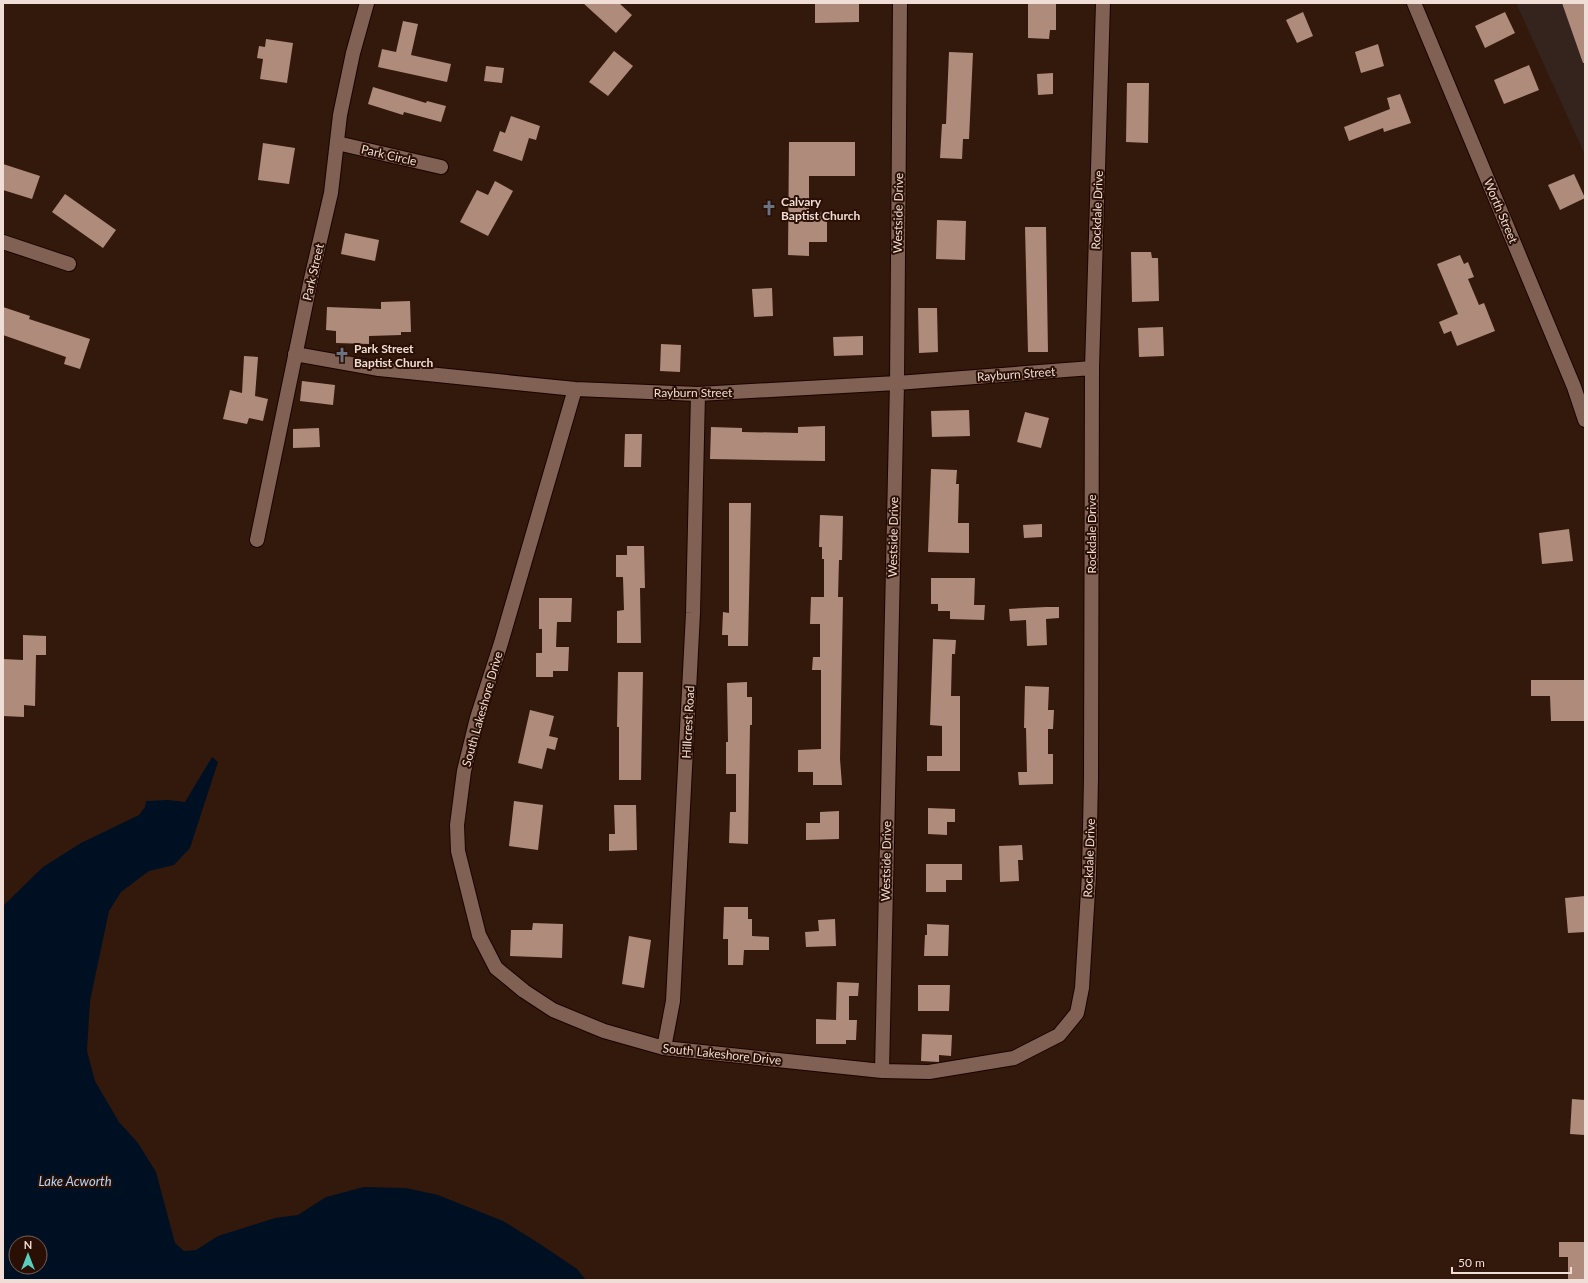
<svg xmlns="http://www.w3.org/2000/svg" width="1588" height="1283" font-family="Lato,sans-serif">
  <style>
    .commercial { fill: #35231d }
    .water { fill: #001023; fill-rule: evenodd }
    .building { fill: #af8b7c }
    .lines { fill: none; stroke-linecap: round; stroke-linejoin: round }
    .street-casing { stroke: #190300; stroke-width: 16 }
    .street { stroke: #816153; stroke-width: 14 }
    .labels { text-anchor: middle; dominant-baseline: central; stroke-width: 4; stroke-linejoin: round; paint-order: stroke }
    .street-label { font-size: 12px; fill: #f0ddd5; stroke: #290f04 }
    .poi-label { font-size: 12px; font-weight: bold; fill: #f0ddd5; stroke: #290f04; text-anchor: start }
    .water-label { font-size: 13px; font-style: italic; fill: #b1d7fa; stroke: #290f04 }
  </style>
  <rect width="100%" height="100%" fill="#33190c"/>
  <path class="commercial" d="M1516,3h69v152z"/>
  <path class="water" d="M212,757l6,5 -28,86 -16,17 -25,6 -28,21 -12,19 -19,90 -3,50 8,30 24,41 19,21 18,29 19,71 9,8 12,-1 22,-14 57,-18 23,-3 28,-18 38,-10 42,1 32,7 65,26 37,23 37,25 9,11h-583v-374l40,-39 38,-24 58,-28 6,-8 1,-6 22,-1 17,2zM16,1243h24v24h-24z"/>
  <path class="building" d="M583,3h36l13,12 -16,18z
    M815,3h44v19l-44,1z
    M1028,3h28v27h-6l-1,9 -21,-1z
    M1562,3h23v60h-2z
    M1303,12l10,24 -16,7 -11,-23z
    M1505,12l10,21 -30,15 -10,-22z
    M403,21l15,3 -7,31 40,9 -4,18 -69,-15 4,-18 14,3z
    M266,39l27,4 -6,40 -27,-4 3,-20 -6,-1 2,-12 6,1z
    M1378,44l6,22 -23,7 -6,-21z
    M614,51l19,15 -25,30 -19,-14z
    M949,52l24,1 -4,86h-6l-1,20 -22,-1 2,-34h4z
    M1529,65l10,25 -35,14 -10,-24z
    M486,66l18,2 -2,15 -18,-2z
    M1053,73v21l-15,1 -1,-21z
    M1127,83h22l-1,60 -22,-1z
    M373,87l53,16 1,-2 19,5 -5,16 -37,-10 -1,3 -35,-11z
    M1400,94l11,29 -27,9 -1,-4 -34,13 -5,-14 46,-18 -3,-11z
    M511,116l29,10 -4,14 -7,-2 -7,23 -29,-10 7,-20 5,2z
    M789,142h66v34h-46v36l18,1v29h-18v14l-21,-1z
    M263,143l32,5 -6,36 -31,-4z
    M3,164l37,12 -8,23 -29,-9z
    M1574,174l11,24 -25,12 -12,-25z
    M495,181l18,10 -25,45 -28,-14 17,-32 11,5z
    M65,194l51,36 -13,18 -51,-36z
    M937,220l29,1 -1,39 -29,-1z
    M1025,227h21l2,125h-20z
    M345,233l34,7 -4,21 -34,-7z
    M1131,252h20l1,6h6l1,43 -27,1z
    M1460,255l4,9 4,-2 6,15 -6,2 11,26 5,-2 11,28 -38,15 -6,-15 -7,3 -5,-12 19,-8 -21,-50z
    M772,288l1,28 -19,1 -2,-28z
    M410,301l1,31h-10v3l-32,1v8l-33,-1v-12l-10,-1 1,-23 54,2v-7z
    M3,307l27,9 -1,3 61,20 -10,30 -16,-5 2,-7 -63,-22z
    M918,308h19l1,44 -19,1z
    M1163,327l1,29 -25,1 -1,-29z
    M863,336v19l-29,1 -1,-19z
    M661,344l20,1 -1,27 -20,-1z
    M244,356l14,1 -3,39 13,3 -5,22 -14,-3 -2,6 -24,-5 7,-29 12,3z
    M302,381l33,4 -2,20 -33,-4z
    M969,410l1,26 -38,1 -1,-26z
    M1025,412l24,6 -8,30 -24,-6z
    M825,426v35l-115,-2 1,-32 31,1v4l56,1v-6z
    M319,428l1,19 -27,1v-19z
    M625,434h17l-1,33h-17z
    M931,469l26,1 -1,14h3l-1,39h11v30l-41,-1z
    M729,503h22l-3,143h-20v-11h-6l1,-23 6,1z
    M820,515l23,1 -1,44h-3l-1,37h5l-3,162 2,26h-29v-13h-15v-22l23,-1v-79h-9l1,-13h7v-33h-10l1,-27h13v-38h-2v-12h-3z
    M1042,524v13l-18,1 -1,-13z
    M1569,529l4,32 -31,3 -3,-31z
    M627,546h17l1,42h-5l1,55h-24v-32l7,-1 -1,-33h-7v-22h11z
    M931,578h44l-1,27h11l-1,15 -34,-1v-8h-12v-7h-7z
    M539,598h33l-1,24h-14l-1,25h13l-1,24h-15v6h-17v-24h6v-24h-3z
    M1046,607h13v11l-13,1 1,26 -20,1 -1,-26 -16,1 -1,-12z
    M23,635l23,1v19h-10l-1,51 -11,-1v12l-21,-1v-57l20,1z
    M933,639l23,1 -1,14h-3l-1,42h9v75h-33v-15h15v-30l-12,-1z
    M618,672h25l-2,108h-22v-53h-2z
    M1531,680h54v41h-34l-1,-25h-19z
    M747,682v15h5v28h-2l-2,119 -19,-1 1,-31h6v-38h-10v-32h2l-1,-59z
    M1025,686l24,1 -1,23h6l-1,19h-5v25h5v30l-34,1 -1,-13h9l-1,-44h-2z
    M530,710l24,6 -5,20 9,2 -3,12 -8,-2 -5,21 -24,-6z
    M514,801l29,4 -5,45 -29,-4z
    M614,805h22l1,45 -28,1v-17h6z
    M928,808l27,1v13h-8v13l-19,-1z
    M839,811v28l-33,1v-17h14v-11z
    M1022,845l1,15h-5l1,21 -19,1 -1,-36z
    M926,864h36v16h-16v12h-20z
    M1585,896v36l-17,1 -3,-35z
    M724,907h24v12h4v17l17,1v13h-25l-1,15h-15v-26h-5z
    M835,919l1,27 -30,1 -1,-15 14,-1 -1,-11z
    M533,923l30,1 -1,34 -52,-2 1,-26h21z
    M927,924l22,1 -1,31h-24l1,-21h2z
    M629,936l22,4 -7,48 -22,-4z
    M837,982l22,1 -1,13h-9v24h8l-1,20h-10v4h-30v-25l20,1z
    M918,985h32l-1,26h-31z
    M922,1034l30,1 -1,21 -12,-1v7l-18,-1z
    M1572,1099l13,1v35l-15,-1z
    M1559,1242h26v38h-17v-23h-9z"/>
  <g class="lines">
    <g class="street-casing">
      <path id="street" d="M1414,3l160,384 11,33
        M337,143l104,24
        M3,242l66,22
        M295,354l84,15 196,20 123,5 199,-11 195,-15
        M575,389l-74,254 -24,75 -13,53 -7,54 1,26 21,84 17,33 28,23 29,19 51,21 60,17 218,23 47,1 85,-14 45,-23 18,-22 5,-25 7,-113 2,-96 1,-411 11,-365
        M257,540l54,-261 20,-86 9,-78 13,-62 14,-50
        M664,1048l9,-47 20,-388 5,-219
        M882,1071l15,-688 3,-380"/>
    </g>
    <use href="#street" class="street"/>
  </g>
  <defs>
    <g id="church-bare" transform="scale(1.2)"><path d="M-1.2-6h2.4v3.5h3.3v2.4h-3.3V6h-2.4V-.1h-3.3v-2.4h3.3Z" fill="#6b7280" stroke="#290f04" stroke-width="2.5" paint-order="stroke"/></g>
  </defs>
  <g fill-rule="evenodd">
    <use href="#church-bare" x="769" y="208"/>
    <use href="#church-bare" x="342" y="355"/>
  </g>
  <g class="labels">
    <g class="street-label">
      <text transform="translate(389 155) rotate(13)">Park Circle</text>
      <text transform="translate(1097 210) rotate(-88)">Rockdale Drive</text>
      <text transform="translate(1501 211) rotate(67)">Worth Street</text>
      <text transform="translate(898 213) rotate(-89)">Westside Drive</text>
      <text transform="translate(313 272) rotate(-77)">Park Street</text>
      <text transform="translate(1016 374) rotate(-4)">Rayburn Street</text>
      <text x="693" y="392">Rayburn Street</text>
      <text transform="translate(1091 534) rotate(-90)">Rockdale Drive</text>
      <text transform="translate(893 537) rotate(-89)">Westside Drive</text>
      <text transform="translate(482 709) rotate(-74)">South Lakeshore Drive</text>
      <text transform="translate(688 722) rotate(-87)">Hillcrest Road</text>
      <text transform="translate(1089 858) rotate(-88)">Rockdale Drive</text>
      <text transform="translate(886 861) rotate(-89)">Westside Drive</text>
      <text transform="translate(722 1054) rotate(6)">South Lakeshore Drive</text>
    </g>
    <g class="poi-label">
      <text x="781" y="201">Calvary<tspan x="781" dy="14">Baptist Church</tspan></text>
      <text x="354" y="348">Park Street<tspan x="354" dy="14">Baptist Church</tspan></text>
    </g>
    <g class="water-label">
      <text x="75" y="1181">Lake Acworth</text>
    </g>
  </g>
  <rect width="1588" height="1283" fill="none" stroke="#f0ddd5" stroke-width="8"/>
  <g transform="translate(28 1255)"><circle r="19" fill="#290f04" stroke="#796158"/>
  <path d="M0-3L7 15L0 10L-7 15Z" fill="#5acebd"/>
  <text y="-6" font-size="11" font-weight="bold" text-anchor="middle" fill="#f0ddd5">N</text>
  </g>
  <path d="M1452 1267v6h119v-6" fill="none" stroke="#f0ddd5" stroke-width="2"/>
  <text x="1458" y="1267" font-size="12" fill="#f0ddd5" stroke="#290f04" stroke-width="3" paint-order="stroke">50 m</text>
</svg>
